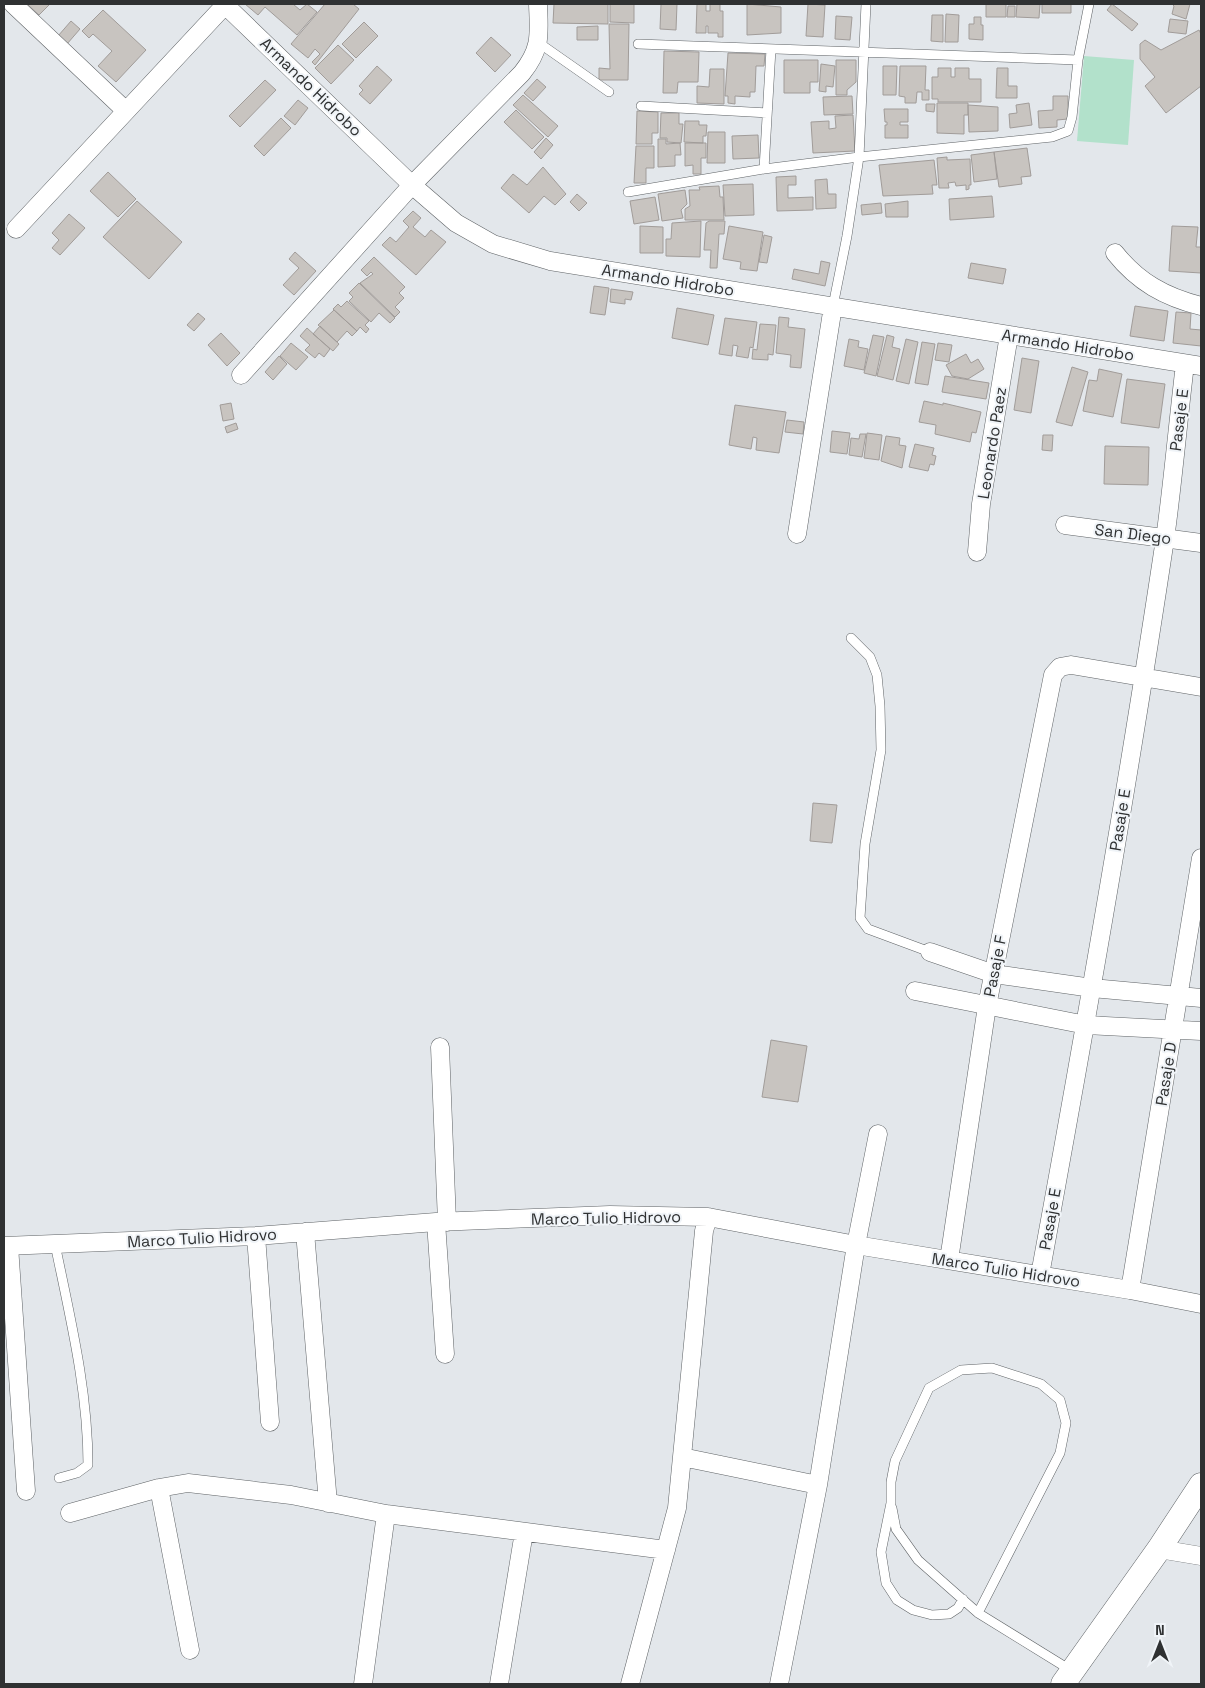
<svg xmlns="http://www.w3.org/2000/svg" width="1205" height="1688" font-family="'Space Grotesk',sans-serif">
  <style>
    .green { fill: #b2e1cb }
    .building { fill: #c8c4c0; stroke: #a19c99 }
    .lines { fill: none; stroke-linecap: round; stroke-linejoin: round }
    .lane-casing { stroke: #5f6366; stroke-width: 10 }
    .street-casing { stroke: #5f6366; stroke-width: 19 }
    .secondary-casing { stroke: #5f6366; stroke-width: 25 }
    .lane { stroke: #fff; stroke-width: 9 }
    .street { stroke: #fff; stroke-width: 18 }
    .secondary { stroke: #fff; stroke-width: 24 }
    .labels { text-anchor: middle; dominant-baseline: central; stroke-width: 4; stroke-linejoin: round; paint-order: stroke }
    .street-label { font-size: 16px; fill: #2f3132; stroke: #f0f4f8 }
  </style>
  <rect width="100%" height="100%" fill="#e3e7eb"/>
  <path class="green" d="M1084,56l50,4 -6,85 -51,-4z"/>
  <path class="building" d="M27,4h23l-11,11z
    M245,4h48l7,6 7,-6 10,8 -20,23 -32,-28 -7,8z
    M325,4h28l6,5 -44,56 -3,-3 8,-8 -5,-5 -7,9 -17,-14z
    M554,4h54v20l-55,-1z
    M610,4h24v19l-24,-1z
    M661,4h16l-1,26 -16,-1z
    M697,4h9v7h4v-7h10v7h3v26h-5v-4h-10v-7h-2v7h-10z
    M747,4l34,3v26l-34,2z
    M808,4l17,1 -2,32 -17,-1z
    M986,4h27h-7v13h-20z
    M1017,4h23l-1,14 -23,-1z
    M1042,4h29v9h-29z
    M1112,4l26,20 -6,7 -25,-21z
    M1172,4h18l-4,15 -14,-5 2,-8z
    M1008,6h7v11h-8z
    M103,10l43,40 -30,32 -18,-16 14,-15 -19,-17 -4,4 -7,-7z
    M946,14l13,1 -1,27h-13z
    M932,15h11v27l-12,-1z
    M836,16l16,1 -2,23 -15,-1z
    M974,17h7v8h2v15l-14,-1v-15h5z
    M1170,19l18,2 -2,13 -18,-2z
    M71,21l9,8 -13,15 -9,-8z
    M364,22l14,14 -22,22 -14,-14z
    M609,24h20l-1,56h-29v-12l11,1z
    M598,26v14h-21v-13z
    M1199,30l2,4v52l-35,27 -21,-27 10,-9 -15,-18v-15l5,-4 16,10z
    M491,37l20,18 -16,17 -19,-19z
    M338,45l16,15 -23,24 -16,-16z
    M664,51l35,1 -1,30h-20l-1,11h-14z
    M728,53l37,1 -1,12h-8l-1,26h-5v5l-15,-1v8l-7,-1v-7h-3z
    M784,60h34v22h-8v11h-26z
    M836,60h20v22l-9,8v5h-11z
    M821,64l14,2 -2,21 -7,-1v6l-7,-1z
    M377,66l15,14 -22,24 -11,-10 4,-4 -4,-4z
    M883,66h14l-1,29h-13z
    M900,66h26l-1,24h4v10h-7v-8h-5l-1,11h-11v-6l-6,-1z
    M938,68h13v9h4v-9h14v11h12v23h-43v-3h-6v-22h6z
    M997,68h11v18h9v12h-21z
    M710,69h14v35l-27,-1v-17l12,1z
    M537,79l9,8 -13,14 -9,-8z
    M265,80l11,10 -36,37 -11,-11z
    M523,95l35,31 -10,11 -35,-32z
    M852,96l1,18 -29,1 -1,-18z
    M1053,96h15v23l-11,1v7l-18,1 -1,-17 15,-1z
    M298,100l10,8 -13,17 -11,-9z
    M937,103h31v12h-4v19l-27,-1z
    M1029,103l3,22 -22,3 -1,-14 8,-1 -1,-8z
    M926,104h9l-1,8 -8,-1z
    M968,105l30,2v24l-29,1z
    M884,109h24v13h-8v3h8v13h-23v-13h2v-3h-2z
    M516,110l28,27 -12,12 -28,-27z
    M637,111l21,1v21h-6v11h-16z
    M661,113h18v11h4l-2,19 -14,-1v-4h-7z
    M853,115l2,36 -42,2 -2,-31 18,-1v8l7,-1 -1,-12z
    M281,118l10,10 -27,28 -10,-10z
    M685,121h14v4h8l-1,11h-3v7l-19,-1z
    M708,132h17v31h-18z
    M758,135l1,23 -26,1 -1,-23z
    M546,138l7,7 -12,14 -7,-7z
    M658,139h8v5l14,-1 1,12h-6v11l-17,1z
    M685,143h21v15h-5v16h-8v-9l-8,1z
    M636,146h18v22h-8v15h-12z
    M1027,148l4,28 -10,1 1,7 -23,3 -5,-35z
    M994,152l3,27 -23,3 -3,-27z
    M947,157v3l23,-1 1,26h-2v4l-3,1v-5l-10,1 -1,-4 -7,1 1,5h-10l-2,-30z
    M934,160l3,25h-5l1,9 -50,2 -4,-31z
    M543,167l23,27 -11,11 -11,-9 -15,17 -28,-25 12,-14 14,11z
    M108,172l28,27 -18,18 -28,-26z
    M796,176v9h-8v13l25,-1v13l-36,1 -1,-34z
    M827,179l1,15h8v14l-20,1 -1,-29z
    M753,184l1,31 -29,1 -2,-31z
    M719,186l1,11h3l1,23h-39v-11l5,-3 -1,-16h11l-1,-3z
    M685,190l2,14 -6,6 2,8 -21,3 -4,-27z
    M577,194l10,9 -8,8 -9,-9z
    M992,196l2,21 -44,3 -1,-21z
    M655,197l4,23 -25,4 -4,-23z
    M137,201l45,41 -33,37 -46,-42z
    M908,201v16h-22l-1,-13z
    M881,203l1,10 -20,2 -1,-10z
    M413,211l8,7 -8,9 12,10 6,-7 15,12 -30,33 -34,-30 8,-8 6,5 13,-15 -6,-6z
    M69,214l16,14 -25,27 -8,-7 7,-8 -7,-7z
    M701,221l-1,36 -34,-1v-17h5l1,-16z
    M709,221h16l-1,13h-5l-2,34h-7l1,-18h-7l2,-27z
    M640,226l23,1v26h-23z
    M729,226l34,6 -6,39 -17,-2 1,-7 -18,-3z
    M1172,226l26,1 -2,20h5v26l-32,-2z
    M764,235l8,2 -5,26 -8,-1z
    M295,252l21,19 -22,24 -11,-10 16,-17 -10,-9z
    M374,257l31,30 -6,6 5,5 -9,9 5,5 -5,5 -35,-34 13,-9 -2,-2 -4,4 -6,-6z
    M821,261l9,2 -5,23 -33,-7 2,-10 25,5z
    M971,263l35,6 -3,15 -35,-6z
    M359,283l36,35 -5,5 -11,-10 -8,9 -22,-21 4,-4 -4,-4z
    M594,286l15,2 -4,27 -15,-2z
    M611,289l22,3 -2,8 -6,-1v5l-15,-2z
    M347,301l22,20 -4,4 4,4 -3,4 -6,-6 -3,4 -24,-22 5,-5 3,3z
    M1135,306l33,5 -4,30 -34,-5z
    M677,308l37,7 -6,30 -36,-7z
    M334,310l23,21 -5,5 -5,-5 -10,11 -19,-17z
    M1176,312l15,1 -1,16 11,1v16l-28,-3z
    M198,313l7,6 -11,12 -7,-6z
    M779,317l10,1 -1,9 17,2 -4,39 -11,-1 1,-12 -15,-2z
    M725,318l32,4 -4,26 -3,-1 -2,11 -12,-2 2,-10 -5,-1 -1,11 -13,-2z
    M760,324l16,1 -3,30 -5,-1v6l-16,-1 1,-10 4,1z
    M320,326l19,18 -6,7 -20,-17z
    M307,328l23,21 -6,8 -5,-4 -4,5 -10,-8 5,-5 -10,-9z
    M221,333l19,20 -13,13 -19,-21z
    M873,335l11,2 -8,39 -12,-3z
    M887,335l7,2 -2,10 8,2 -7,31 -16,-4z
    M849,339l10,2 -1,6 10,2 -4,21 -20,-4z
    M906,339l12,3 -9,42 -13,-3z
    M922,342l13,2 -7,41 -13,-2z
    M291,343l17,14 -12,13 -16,-14z
    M938,343l14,2 -3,17 -14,-2z
    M966,354l5,9 7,-4 6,10 -16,10 -16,-3 -6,-11z
    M279,356l8,8 -14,16 -8,-8z
    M1022,358l17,3 -8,52 -17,-3z
    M1072,367l16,5 -16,54 -16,-4z
    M1099,369l23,5 -9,43 -30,-6 6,-31 8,1z
    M945,376l44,7 -3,16 -44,-7z
    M1127,379l38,5 -6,44 -38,-5z
    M924,401l19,4v-2l38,9 -5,21 -4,-1 -2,10 -35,-8 1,-9 -17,-3z
    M231,403l3,16 -11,2 -3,-16z
    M735,405l51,7 -7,41 -23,-3 1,-12 -4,-1 -2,12 -22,-4z
    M787,420l17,2 -1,12 -18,-2z
    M236,423l2,6 -11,4 -2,-6z
    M832,431l18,2 -3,21 -17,-2z
    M867,433l15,2 -3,25 -15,-2z
    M860,434h6l-4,23 -13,-2 2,-17 8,1z
    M1043,435h10l-1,16 -10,-1z
    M886,436l14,2 -1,7 7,1 -4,22 -21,-7z
    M915,444l19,4 -2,7 4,1 -2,9 -4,-1 -2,7 -19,-4z
    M1105,446l44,1 -1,38 -44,-1z
    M813,803l24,2 -5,38 -22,-2z
    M771,1040l36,6 -9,56 -36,-5z"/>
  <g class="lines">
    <g class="lane-casing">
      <path id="lane" d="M539,43l70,49
        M638,44l440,16
        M641,106l126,7
        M764,169l7,-120
        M628,192l136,-23 95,-12 193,-20 16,-6 4,-14 6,-57 11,-56
        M833,306l14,-70 12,-79 7,-153
        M851,638l19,19 7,18 3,31 1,44 -16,94 -5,74 8,11 62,23
        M55,1244c15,73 33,146 33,221l-11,8 -18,5
        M892,1508l4,21 22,31 60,53 94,58
        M963,1599l-5,9 -9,6 -17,1 -19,-5 -16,-10 -11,-17 -5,-31 10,-49v-21l4,-21 34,-73 32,-18 31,-2 49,16 19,16 6,23 -6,30 -82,160"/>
    </g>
    <g class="street-casing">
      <path id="street" d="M13,4l113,107
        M224,4l188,181 44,38 37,21 57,17 651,105
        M16,229l210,-225
        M1115,253c23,29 50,44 86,53
        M241,375l171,-190 110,-112c20,-25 17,-39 16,-69
        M1065,525l136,18
        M797,534l36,-228
        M977,552l4,-48 28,-169
        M930,952l64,22 98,14 109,10
        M915,991l171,34 115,6
        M440,1047l7,175
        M436,1222l9,132
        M305,1232l23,271
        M256,1236l14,186
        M4,1246l252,-10 180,-14 174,-7 98,2 148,28 274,45 71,14
        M9,1246l17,245
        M949,1260l38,-254 66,-331 7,-8 11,-2 130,22
        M1040,1275c45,-245 88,-490 125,-736 8,-58 13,-117 20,-175
        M1130,1290l71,-432
        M682,1457l136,28 38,-240 22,-111
        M159,1488l31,162
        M70,1513l89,-25 29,-5 103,12 95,19 280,36
        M1159,1549l42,7
        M363,1684l23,-170
        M499,1684l25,-152
        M630,1684l47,-176 27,-277 4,-14
        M779,1684l39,-199"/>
    </g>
    <g class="secondary-casing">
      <path id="secondary" d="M1063,1684l96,-135 42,-64"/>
    </g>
    <use href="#lane" class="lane"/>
    <use href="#street" class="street"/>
    <use href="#secondary" class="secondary"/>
  </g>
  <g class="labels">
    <g class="street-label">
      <text transform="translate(311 87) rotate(44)">Armando Hidrobo</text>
      <text transform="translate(668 280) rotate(9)">Armando Hidrobo</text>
      <text transform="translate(1068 345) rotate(9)">Armando Hidrobo</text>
      <text transform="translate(1179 420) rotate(-83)">Pasaje E</text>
      <text transform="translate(992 443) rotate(-81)">Leonardo Paez</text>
      <text transform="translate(1133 534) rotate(7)">San Diego</text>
      <text transform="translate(1120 820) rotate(-81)">Pasaje E</text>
      <text transform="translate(995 966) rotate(-79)">Pasaje F</text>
      <text transform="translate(1166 1074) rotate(-81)">Pasaje D</text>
      <text transform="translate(606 1218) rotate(-1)">Marco Tulio Hidrovo</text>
      <text transform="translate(1050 1219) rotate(-80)">Pasaje E</text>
      <text transform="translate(202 1238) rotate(-3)">Marco Tulio Hidrovo</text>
      <text transform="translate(1006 1270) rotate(9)">Marco Tulio Hidrovo</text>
    </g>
  </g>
  <rect width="1205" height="1688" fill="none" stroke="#2f3132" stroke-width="10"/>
  <g transform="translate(1160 1643)" stroke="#f0f4f8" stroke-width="4" paint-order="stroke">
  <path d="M0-4L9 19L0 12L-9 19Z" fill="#2f3132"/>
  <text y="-8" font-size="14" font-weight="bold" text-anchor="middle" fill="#2f3132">N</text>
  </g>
</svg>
